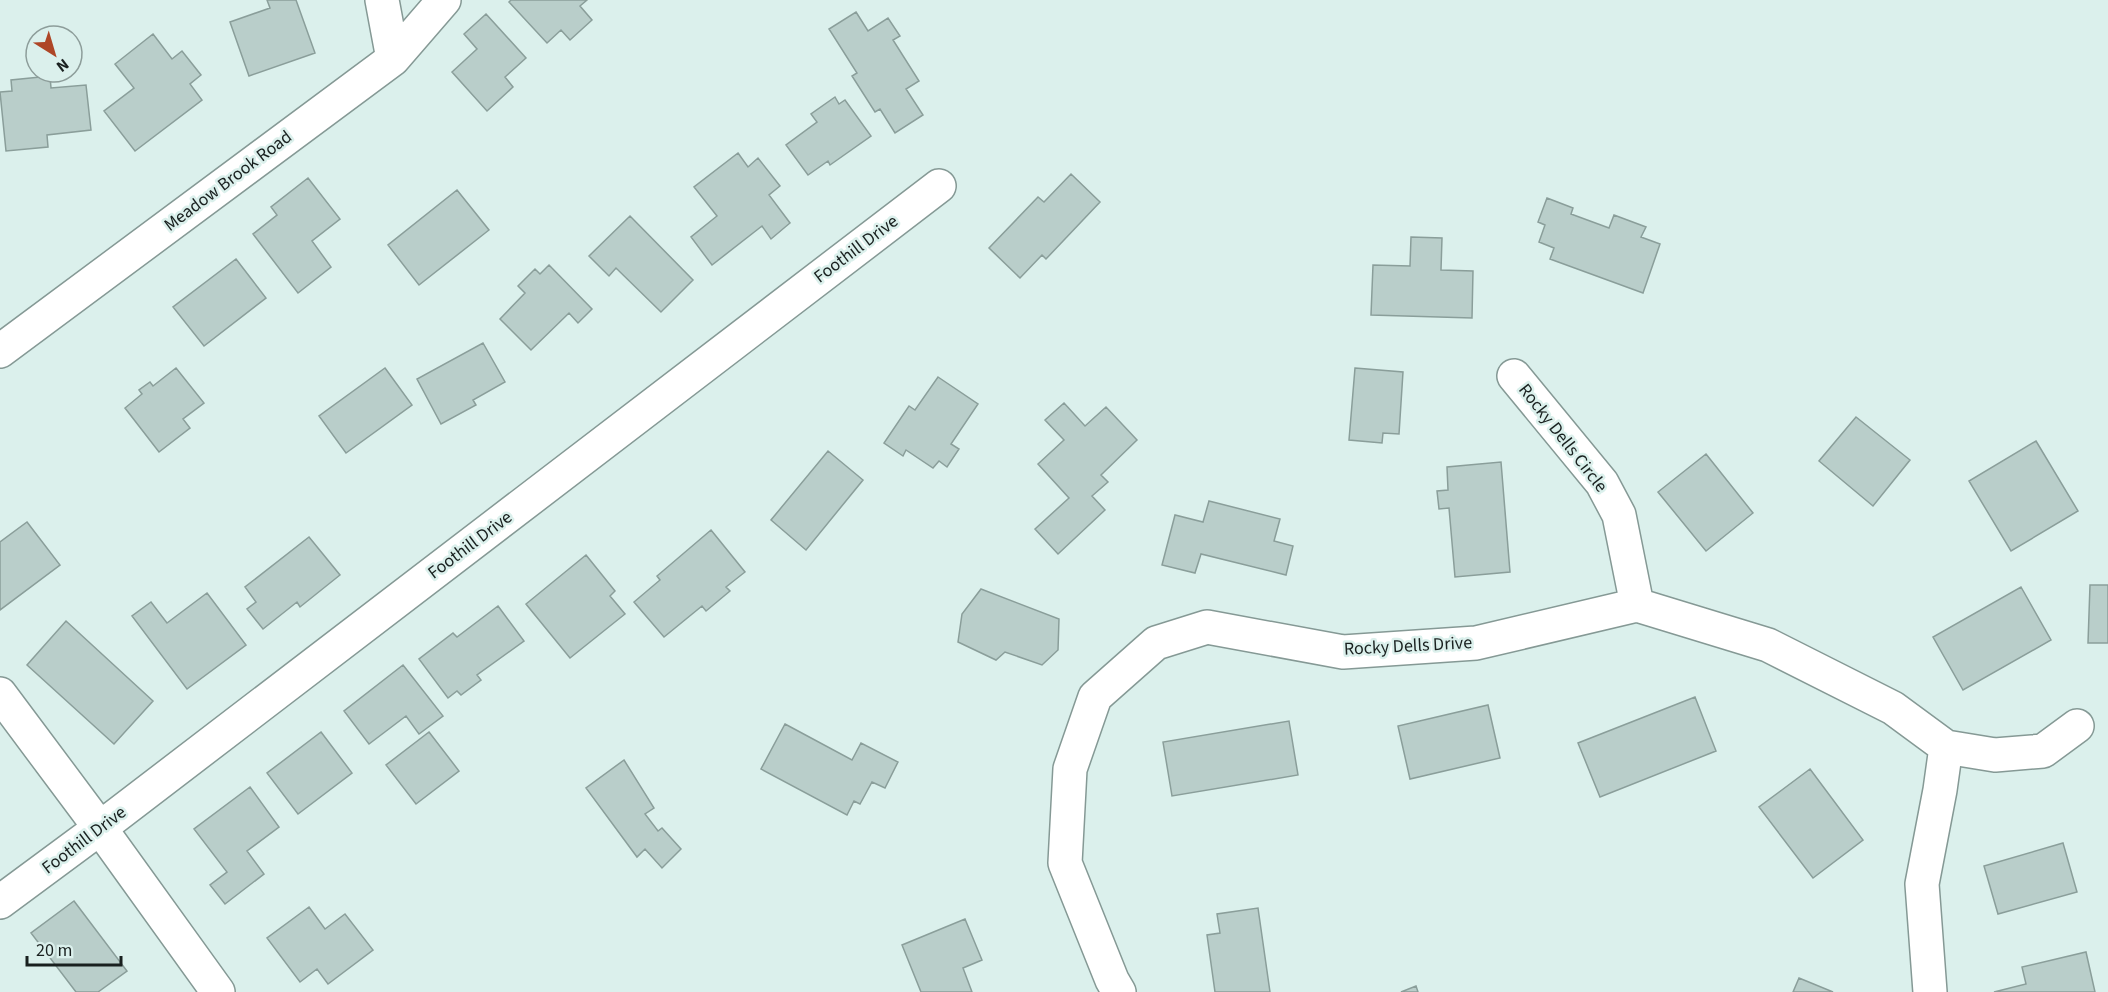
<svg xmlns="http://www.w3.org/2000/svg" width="2108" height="992" font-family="'Source Sans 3',sans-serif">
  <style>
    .building { fill: #b9ceca; stroke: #8a9e9a; stroke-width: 1.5 }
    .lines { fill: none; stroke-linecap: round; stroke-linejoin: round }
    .street-casing { stroke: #859995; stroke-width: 36 }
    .street { stroke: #fff; stroke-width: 33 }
    .labels { text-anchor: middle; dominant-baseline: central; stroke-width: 5; stroke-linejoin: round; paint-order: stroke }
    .street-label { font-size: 18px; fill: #19201f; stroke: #dbf0ec }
  </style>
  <rect width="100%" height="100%" fill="#dbf0ec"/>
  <path class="building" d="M267,0h29l19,53 -66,23 -19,-54 40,-14z
    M511,0h76l-7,6 12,14 -22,20 -9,-10 -14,13 -38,-41z
    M856,12l12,19 20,-13 12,18 -7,4 26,41 -13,8 17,26 -28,18 -15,-24 -5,3 -23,-36 5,-3 -28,-44z
    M486,14l40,44 -21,19 8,10 -26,24 -35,-39 25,-23 -13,-15z
    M153,34l19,25 10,-8 19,24 -11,9 12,16 -67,51 -31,-40 30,-23 -19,-24z
    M50,76l1,12 35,-3 5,45 -44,5 1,12 -42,4 -6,-59 12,-1 -1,-11z
    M835,97l4,7 6,-4 26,36 -41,29 -2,-4 -20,14 -22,-30 31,-23 -6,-8z
    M738,153l10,14 10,-9 22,28 -11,9 21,28 -19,16 -9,-13 -50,39 -21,-28 26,-21 -23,-29z
    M1071,174l29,28 -54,57 -4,-4 -22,23 -31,-30 49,-51 6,5z
    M308,178l32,41 -28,22 19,26 -33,26 -45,-59 24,-19 -6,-8z
    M457,190l32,40 -70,55 -31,-40z
    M1547,198l26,10 -2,6 38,14 5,-13 32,12 -5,10 19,7 -17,49 -93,-34 4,-11 -15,-6 6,-17 -7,-3z
    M630,216l63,64 -32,32 -45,-44 -7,8 -20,-20z
    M1411,237l31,1 -1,32 32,1 -1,47 -101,-3 2,-50 37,1z
    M236,259l30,39 -62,48 -31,-39z
    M549,265l43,44 -14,14 -9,-10 -38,37 -31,-31 25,-26 -7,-7 17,-17 5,5z
    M483,343l22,39 -32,18 3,5 -35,19 -24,-45z
    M176,368l28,35 -21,16 7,9 -31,24 -34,-44 17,-14 -3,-4 11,-8 3,4z
    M385,368l27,37 -66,48 -27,-37z
    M1355,368l48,4 -4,62 -16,-1 -1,10 -33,-3z
    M938,377l40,27 -27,40 8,5 -12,18 -8,-6 -6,7 -27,-18 -3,6 -19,-13 25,-37 6,4z
    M1064,403l21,23 21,-19 31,33 -36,35 7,7 -16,14 13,14 -47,44 -23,-25 34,-31 -31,-34 26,-24 -19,-20z
    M1856,417l54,43 -37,46 -54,-45z
    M2036,441l42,70 -67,40 -42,-70z
    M828,451l35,29 -57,70 -35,-30z
    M1706,454l47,59 -47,38 -48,-59z
    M1501,462l9,110 -55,5 -6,-69 -10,1 -2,-18 11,-1 -1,-23z
    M1209,501l71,18 -6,22 19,5 -7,29 -85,-21 -6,19 -33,-8 13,-50 28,7z
    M27,522l33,43 -60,45v-68z
    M711,530l34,42 -19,15 4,4 -24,20 -4,-5 -38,31 -30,-35 26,-22 -3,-4z
    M309,537l31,38 -40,32 -3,-5 -34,27 -16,-20 9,-7 -11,-15z
    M586,555l29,36 -5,5 15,18 -55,44 -44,-54z
    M2090,585h18v58h-20z
    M2021,587l30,53 -88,50 -30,-53z
    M981,589l78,30 -1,31 -16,15 -37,-13 -9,8 -38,-18 4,-28z
    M207,593l39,52 -59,44 -55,-73 19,-14 16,21z
    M498,606l26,35 -47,34 4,5 -20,15 -4,-4 -9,7 -29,-39 34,-26 4,4z
    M66,621l87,80 -39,43 -87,-79z
    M403,665l40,51 -24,18 -13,-18 -37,28 -25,-33z
    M1695,697l21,54 -116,46 -22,-54z
    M1488,705l12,53 -90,21 -12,-53z
    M1289,721l9,54 -126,21 -9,-54z
    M785,724l67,36 9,-17 37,19 -13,26 -13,-6 -12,22 -6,-3 -7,14 -86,-46z
    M321,732l31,41 -54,41 -31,-41z
    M429,732l30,39 -43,33 -30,-39z
    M624,760l30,48 -9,6 13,17 4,-3 19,21 -19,19 -17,-19 -8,8 -51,-69z
    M1810,769l53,71 -50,38 -54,-71z
    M250,787l29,40 -32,24 17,23 -39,30 -15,-19 17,-13 -33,-43z
    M2063,843l14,49 -79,22 -14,-48z
    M74,901l53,70 -29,21h-22l-45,-59z
    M309,907l16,22 20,-15 28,36 -45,34 -11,-15 -17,13 -33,-44z
    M1258,908l12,84h-55l-8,-57 13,-2 -3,-19z
    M965,919l17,41 -19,8 9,24h-51l-19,-47z
    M2086,952l9,40h-101l32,-8 -4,-17z
    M1799,978l34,14h-40z
    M1416,986l2,6h-17z"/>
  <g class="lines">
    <g class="street-casing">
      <path id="street" d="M382,0l11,59
        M0,351l393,-292 51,-59
        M1514,376l88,107 17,32 18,90
        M0,694l100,134 118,164
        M0,902l100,-74 839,-642
        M1119,992l-7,-12 -47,-117 5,-94 25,-72 61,-54 51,-16 136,25 133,-9 161,-38 131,40 125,63 53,39 49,8 48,-4 34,-25
        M1930,992l-8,-108 18,-94 6,-43"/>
    </g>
    <use href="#street" class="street"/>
  </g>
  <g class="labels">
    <g class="street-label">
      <text transform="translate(228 181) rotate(-37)">Meadow Brook Road</text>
      <text transform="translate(856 249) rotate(-37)">Foothill Drive</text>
      <text transform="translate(1563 438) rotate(52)">Rocky Dells Circle</text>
      <text transform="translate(470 545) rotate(-37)">Foothill Drive</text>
      <text transform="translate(1408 646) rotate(-3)">Rocky Dells Drive</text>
      <text transform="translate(84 840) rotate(-37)">Foothill Drive</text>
    </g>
  </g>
  <g transform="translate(54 54) rotate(143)"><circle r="28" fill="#dbf0ec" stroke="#8d9d9a" stroke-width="1.5"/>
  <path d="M0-4.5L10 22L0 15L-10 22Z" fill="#ae4626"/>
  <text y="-9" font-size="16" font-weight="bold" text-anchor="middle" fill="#19201f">N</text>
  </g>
  <path d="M27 956v9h94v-9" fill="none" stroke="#19201f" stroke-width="3"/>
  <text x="36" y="956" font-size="18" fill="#19201f" stroke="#dbf0ec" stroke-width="4.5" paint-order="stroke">20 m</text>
</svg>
